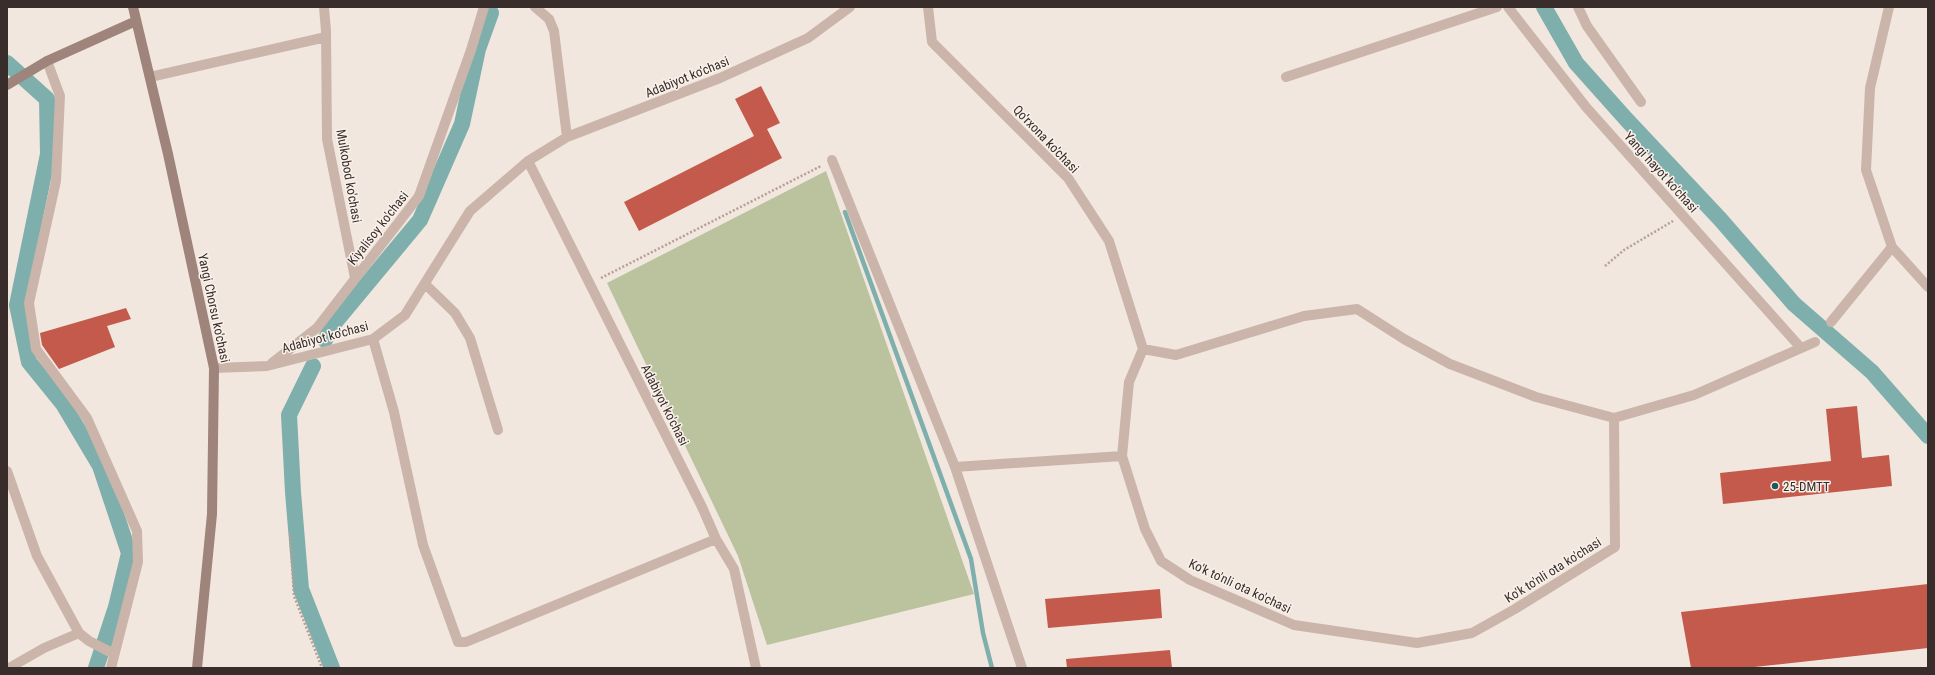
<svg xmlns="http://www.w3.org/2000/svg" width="1935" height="675" font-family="'Roboto Condensed',sans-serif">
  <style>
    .green { fill: #bac29e }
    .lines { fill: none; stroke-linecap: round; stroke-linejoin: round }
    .stream { stroke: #7eafac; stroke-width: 4.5 }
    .canal { stroke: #7eafac; stroke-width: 16 }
    .building { fill: #c45a4b }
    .path { stroke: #b79f94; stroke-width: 2.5; stroke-dasharray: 2 2; stroke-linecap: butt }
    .minor { stroke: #cbb5aa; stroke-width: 10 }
    .secondary { stroke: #9e847b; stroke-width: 10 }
    .poi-dot { fill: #1f5a57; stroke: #faf1eb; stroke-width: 1.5 }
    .labels { text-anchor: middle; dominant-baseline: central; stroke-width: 3; stroke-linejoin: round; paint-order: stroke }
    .street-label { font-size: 13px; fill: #382d2a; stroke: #faf1eb }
    .poi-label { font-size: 13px; fill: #382d2a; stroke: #faf1eb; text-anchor: start }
  </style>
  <rect width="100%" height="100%" fill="#f2e7de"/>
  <path class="green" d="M826,171l148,423 -207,51 -29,-89 -131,-273z"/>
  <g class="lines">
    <path class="stream" d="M845,212l126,347 12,74 9,35"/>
    <path class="canal" d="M1544,7l32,56 50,56 94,100 74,85 78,68 56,64
      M7,63l40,36 1,55 -31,151 12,57 34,42 37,62 29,87 -13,54 -20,61
      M325,340l7,-14 88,-106 42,-96 16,-75 13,-36
      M313,366l-24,49 4,77 8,97 31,79"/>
  </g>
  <path class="building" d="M761,86l19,37 -13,6 15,29 -143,73 -15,-29 130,-66 -19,-37z
    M126,308l5,11 -24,7 8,21 -56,22 -17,-24 -2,-12z
    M1857,406l5,52 27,-3 3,31 -169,18 -3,-31 111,-12 -5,-52z
    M1928,584v64l-183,20h-54l-10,-56z
    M1160,589l2,29 -114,10 -3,-29z
    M1170,650l2,18h-105l-1,-9z"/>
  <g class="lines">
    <path class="path" d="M1605,266l19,-16 49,-29
      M601,278l220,-112
      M290,533l4,63 28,72"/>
    <path class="minor" d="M324,7l2,24 1,108 28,139
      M535,7l14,12 5,12 13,106
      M928,7l4,35 136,136 41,63 34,108
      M1508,7l78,100 215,241
      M1578,7l9,19 54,76
      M47,61l13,35 -4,85 -27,122 7,46 51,69 50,113 1,31 -27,106
      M150,77l176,-40
      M1286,77l211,-70
      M832,160l123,307 67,201
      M528,161l174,346 14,32 18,30 22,99
      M1892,247l36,40
      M425,284l30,29 15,25 28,92
      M1831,322l61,-75 -26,-77 4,-82 19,-81
      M373,339l21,73 29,133 35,97h8l250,-103
      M1143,349l-14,33 -7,74 23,73 16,32 29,19 104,45 123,18 55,-10 43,-24 100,-62 -1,-129
      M1143,349l33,6 128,-39 53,-7 47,30 46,25 86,33 78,21 80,-23 121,-53
      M272,363l45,-35 102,-132 52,-146 13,-43
      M214,368l53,-2 106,-27 32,-24 65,-104 58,-50 39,-24 153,-59 88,-40 42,-31
      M955,467l167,-11
      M7,471l30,85 42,77 10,8 25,13
      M9,668l35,-20 35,-15"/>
    <path class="secondary" d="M133,7l35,147 46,214 -2,146 -15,154
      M7,85l40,-24 89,-40"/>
  </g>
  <circle class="poi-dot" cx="1775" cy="486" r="4"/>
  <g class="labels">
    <g class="street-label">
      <text transform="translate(687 77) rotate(-22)">Adabiyot ko'chasi</text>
      <text transform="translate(1046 139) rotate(46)">Qo'rxona ko'chasi</text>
      <text transform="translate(1661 172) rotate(48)">Yangi hayot ko'chasi</text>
      <text transform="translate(349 176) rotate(80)">Mulkobod ko'chasi</text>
      <text transform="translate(378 228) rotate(-52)">Kiyalisoy ko'chasi</text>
      <text transform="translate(214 308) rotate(78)">Yangi Chorsu ko'chasi</text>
      <text transform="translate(325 337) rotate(-15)">Adabiyot ko'chasi</text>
      <text transform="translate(665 405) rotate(63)">Adabiyot ko'chasi</text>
      <text transform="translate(1553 570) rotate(-32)">Ko'k to'nli ota ko'chasi</text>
      <text transform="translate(1240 586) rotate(25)">Ko'k to'nli ota ko'chasi</text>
    </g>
    <g class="poi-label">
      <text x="1783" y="486">25-DMTT</text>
    </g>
  </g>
  <rect width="1935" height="675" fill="none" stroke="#382d2a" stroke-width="16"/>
</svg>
